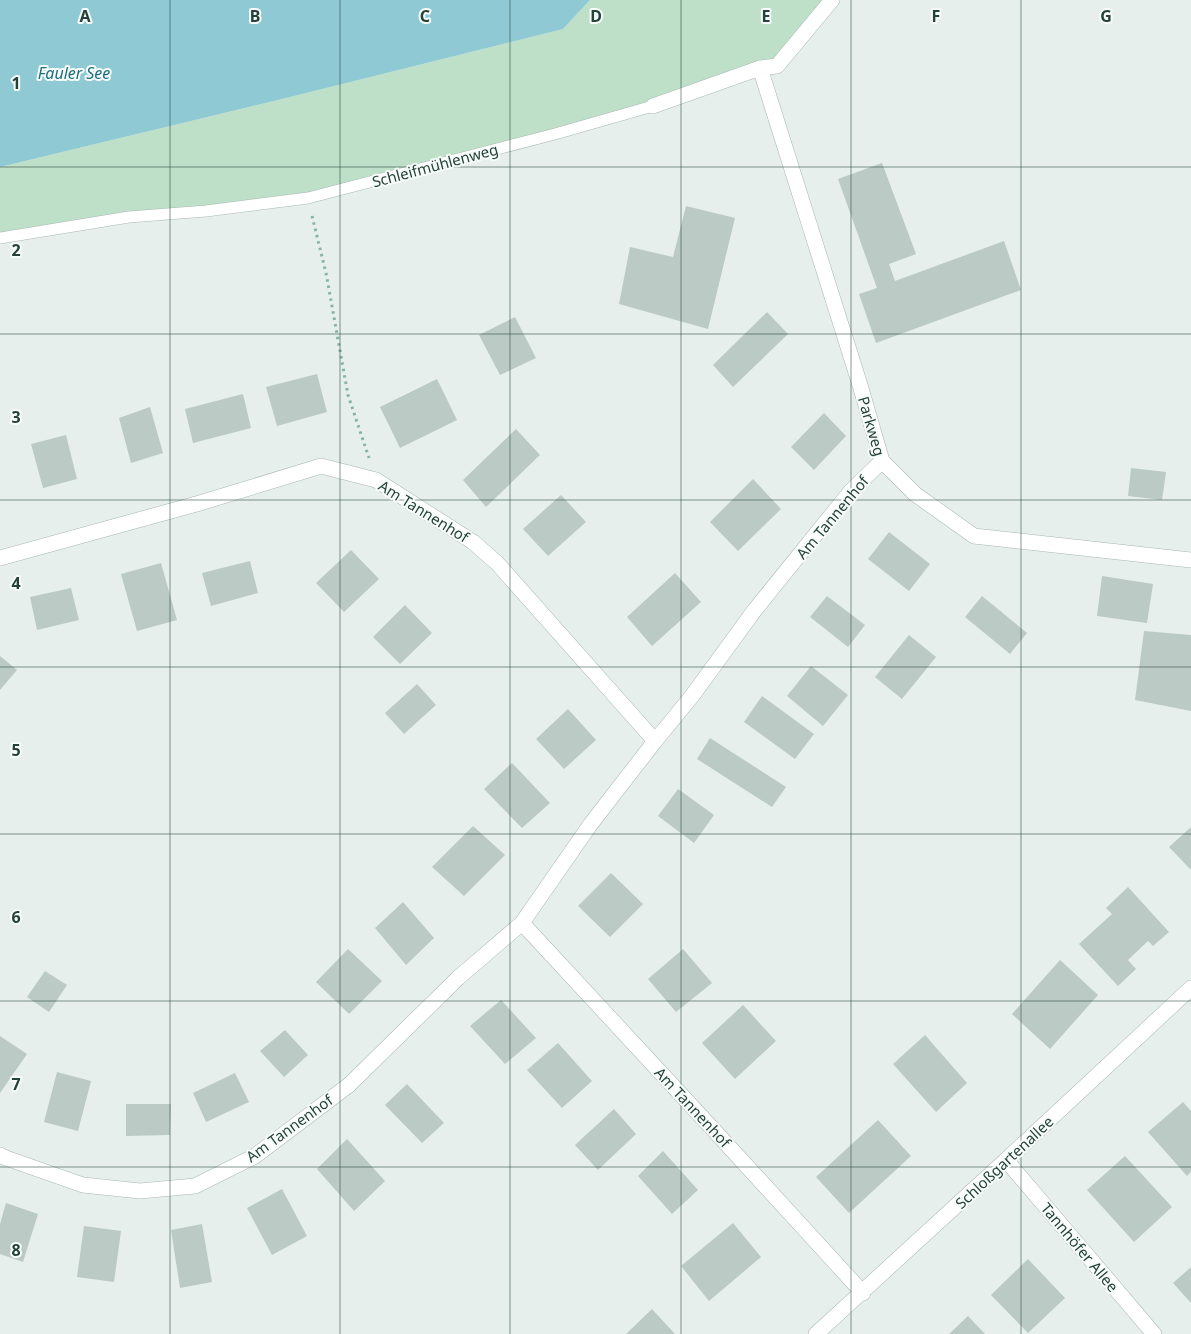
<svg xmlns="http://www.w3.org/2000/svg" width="1191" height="1334" font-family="'Noto Sans',sans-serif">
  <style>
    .green { fill: #bfe0c8 }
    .water { fill: #8ec9d4 }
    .building { fill: #bbcac4 }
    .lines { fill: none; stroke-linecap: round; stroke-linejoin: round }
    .lane-casing { stroke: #a8b8b2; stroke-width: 12 }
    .street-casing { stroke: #a8b8b2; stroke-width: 16 }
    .path { stroke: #86b3a5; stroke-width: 3; stroke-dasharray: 2.5 4; stroke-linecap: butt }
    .lane { stroke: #fff; stroke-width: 11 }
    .street { stroke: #fff; stroke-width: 15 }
    .grid { fill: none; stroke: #24423a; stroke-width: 1; stroke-opacity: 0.55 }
    .labels { text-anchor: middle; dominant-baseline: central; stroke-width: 4; stroke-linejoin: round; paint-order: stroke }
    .street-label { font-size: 15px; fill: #24423a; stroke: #f7fbf9 }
    .water-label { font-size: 16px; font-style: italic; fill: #1c6f80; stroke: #f7fbf9 }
    .grid-label { font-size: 16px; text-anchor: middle; font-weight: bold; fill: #24423a; stroke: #f7fbf9; stroke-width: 4; stroke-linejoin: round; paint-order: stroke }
  </style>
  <rect width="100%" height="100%" fill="#e6efeb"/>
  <path class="green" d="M590,0h242l-55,66 -124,40 -345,92 -308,40v-71l286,-69 277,-69z"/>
  <path class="water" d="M0,0h590l-27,29 -277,69 -286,69z"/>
  <path class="building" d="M882,163l34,91 -27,10 6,17 109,-40 17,49 -145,53 -17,-49 18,-6 -39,-109z
    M686,206l49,12 -27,111 -89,-25 11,-57 43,10z
    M767,312l21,22 -55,53 -20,-22z
    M515,317l21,41 -36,17 -21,-40z
    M317,374l10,38 -50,14 -11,-39z
    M437,379l20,41 -57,28 -20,-41z
    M243,394l8,34 -58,15 -8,-34z
    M150,407l13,46 -32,10 -12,-45z
    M824,413l22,23 -32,34 -23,-23z
    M516,429l24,26 -54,52 -23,-27z
    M66,435l11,44 -34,9 -12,-44z
    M1131,468l35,4 -4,28 -34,-4z
    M753,479l28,30 -43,42 -28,-29z
    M561,495l25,27 -38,34 -25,-27z
    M889,532l41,32 -21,27 -41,-32z
    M351,550l28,29 -35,33 -28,-29z
    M250,561l8,32 -47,13 -9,-33z
    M161,563l16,57 -40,11 -16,-57z
    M675,573l26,29 -49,44 -25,-29z
    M1102,576l51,8 -6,39 -50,-7z
    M71,588l8,32 -42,10 -7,-33z
    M827,596l38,29 -17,22 -38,-30z
    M982,596l45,37 -17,21 -45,-37z
    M405,605l27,28 -32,31 -27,-27z
    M1144,631l47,4v76l-56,-11z
    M909,635l27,22 -34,42 -27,-22z
    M0,656l17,14 -17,20z
    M811,666l37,29 -25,31 -36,-30z
    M417,684l19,21 -32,29 -19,-21z
    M762,696l52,38 -19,25 -51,-37z
    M568,709l28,31 -32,29 -28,-30z
    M710,738l76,49 -14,20 -75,-48z
    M512,763l38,40 -28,25 -38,-39z
    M678,789l36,26 -20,28 -36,-27z
    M473,826l32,29 -41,41 -32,-29z
    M1191,827v43l-22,-23z
    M611,873l32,31 -33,33 -32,-31z
    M1128,887l41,45 -16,14 -5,-5 -20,19 8,9 -18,17 -39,-42 33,-30 -6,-6z
    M403,902l31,36 -28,27 -31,-37z
    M348,949l34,32 -33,33 -33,-32z
    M683,949l29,34 -36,29 -28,-33z
    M1060,960l38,35 -48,54 -38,-35z
    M45,971l22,14 -18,27 -22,-15z
    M501,1000l35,38 -31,26 -35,-38z
    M743,1005l33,36 -41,38 -33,-36z
    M285,1030l23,25 -24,22 -24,-26z
    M925,1035l42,48 -31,29 -43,-48z
    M0,1036l27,18 -27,39z
    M558,1043l34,38 -30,27 -35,-38z
    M57,1072l34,9 -13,50 -34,-9z
    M235,1073l14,29 -43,20 -13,-29z
    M407,1084l37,39 -22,20 -37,-38z
    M1183,1102l8,9v61l-4,4 -39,-44z
    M126,1104h45l-1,31 -44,1z
    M614,1109l22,25 -38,36 -23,-25z
    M878,1120l33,36 -62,57 -33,-36z
    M347,1139l38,42 -31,30 -37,-42z
    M663,1151l35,39 -26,24 -34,-38z
    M1125,1156l47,51 -38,35 -47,-52z
    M282,1189l25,47 -35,19 -25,-47z
    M6,1203l32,11 -15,48 -23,-8v-30z
    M733,1223l28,34 -52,44 -28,-35z
    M202,1224l10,58 -32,6 -9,-58z
    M84,1226l37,5 -7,51 -37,-5z
    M1028,1259l37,39 -37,35 -37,-38z
    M1191,1267v36l-18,-20z
    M652,1309l23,25h-49z
    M968,1316l17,18h-36z"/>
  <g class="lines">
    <g class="lane-casing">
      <path id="lane" d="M0,238l129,-21 77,-6 102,-13 247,-64 98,-28"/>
    </g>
    <g class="street-casing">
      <path id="street" d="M760,68l100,317 22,76 33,33 59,42 217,24
        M653,106l107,-38 17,-2 55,-66
        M0,558l200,-55 121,-37 55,14 97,62 24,21 158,178 37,-45 62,-85 96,-119 32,-31
        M522,923l68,-98 65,-84
        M0,1155l6,3 77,27 57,6 55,-5 60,-30 94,-71 109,-107 64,-55 189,204 152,166
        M1006,1160l148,174
        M816,1334l190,-174 185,-172"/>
    </g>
    <path class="path" d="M312,216l14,57 22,122 21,63"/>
    <use href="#lane" class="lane"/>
    <use href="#street" class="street"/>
  </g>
  <path class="grid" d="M170,0v1334M340,0v1334M510,0v1334M681,0v1334M851,0v1334M1021,0v1334M0,167h1191M0,334h1191M0,500h1191M0,667h1191M0,834h1191M0,1001h1191M0,1167h1191"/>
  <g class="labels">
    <g class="street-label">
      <text transform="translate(435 165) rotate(-15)">Schleifmühlenweg</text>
      <text transform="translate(872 426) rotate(74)">Parkweg</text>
      <text transform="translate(424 511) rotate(32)">Am Tannenhof</text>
      <text transform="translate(832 517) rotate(-50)">Am Tannenhof</text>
      <text transform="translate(693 1107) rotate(47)">Am Tannenhof</text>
      <text transform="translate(289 1128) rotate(-36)">Am Tannenhof</text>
      <text transform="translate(1004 1162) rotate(-43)">Schloßgartenallee</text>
      <text transform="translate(1080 1247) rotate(50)">Tannhöfer Allee</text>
    </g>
    <g class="water-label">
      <text x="74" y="73">Fauler See</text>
    </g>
  </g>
  <g class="grid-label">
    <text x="85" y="22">A</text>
    <text x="255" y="22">B</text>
    <text x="425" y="22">C</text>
    <text x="596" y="22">D</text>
    <text x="766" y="22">E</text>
    <text x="936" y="22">F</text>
    <text x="1106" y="22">G</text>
    <text x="16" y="89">1</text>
    <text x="16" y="256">2</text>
    <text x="16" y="423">3</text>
    <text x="16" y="589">4</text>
    <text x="16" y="756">5</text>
    <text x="16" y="923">6</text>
    <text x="16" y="1090">7</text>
    <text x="16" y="1256">8</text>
  </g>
</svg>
